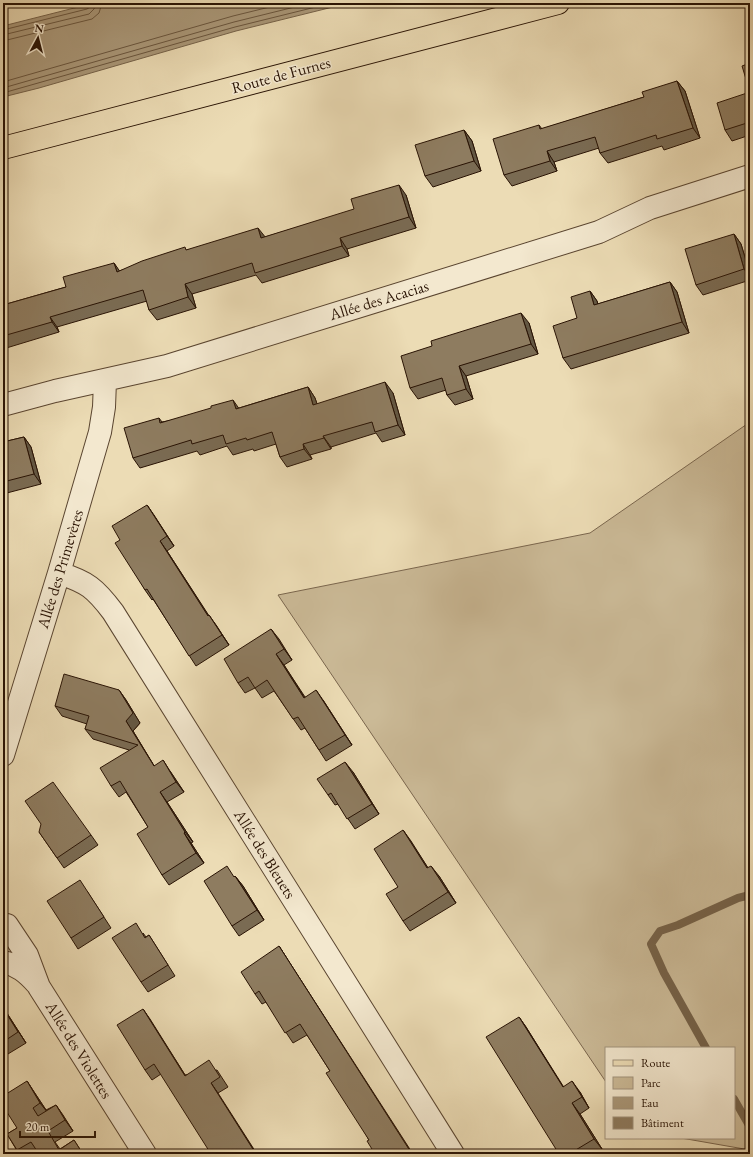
<svg xmlns="http://www.w3.org/2000/svg" width="753" height="1157" font-family="'EB Garamond',serif">
  <style>
    .green { fill: #cbba97; stroke: #7a664e }
    .water { fill: #aa9879; stroke: #76634a }
    .lines { fill: none; stroke-linecap: round; stroke-linejoin: round }
    .shore { stroke: #6a563e; stroke-width: 1 }
    .stream { stroke: #76634a; stroke-width: 8 }
    .street-casing { stroke: #5a4530; stroke-width: 24 }
    .primary-casing { stroke: #291304; stroke-width: 24 }
    .street { stroke: #f3e8cf; stroke-width: 22 }
    .primary { stroke: #ecdcb5; stroke-width: 22 }
    .wall { fill: #7a6b53; stroke: #291304 }
    .shaded-wall { fill: #635743; stroke: #291304 }
    .building { fill: #8e7c60; stroke: #291304 }
    .labels { text-anchor: middle; dominant-baseline: central; stroke-width: 3; stroke-linejoin: round; paint-order: stroke }
    .street-label { font-size: 16px; fill: #291304; stroke: #f3e8cf }
  </style>
  <rect width="100%" height="100%" fill="#ecdcb5"/>
  <filter id="stains"><feTurbulence type="fractalNoise" baseFrequency=".005" numOctaves="4"/><feColorMatrix values="0 0 0 0 .2 0 0 0 0 .09 0 0 0 0 .02 0 0 0 .5 -.17"/></filter>
  <radialGradient id="worn" r=".72"><stop offset=".6" stop-color="#630" stop-opacity="0"/><stop offset="1" stop-color="#630" stop-opacity=".3"/></radialGradient>
  <path class="green" d="M750,422v728l-69,-12h53v-90h-128v34l-328,-487 312,-62z"/>
  <path class="water" d="M94,3h255l-113,28 -197,57 -36,9v-71z"/>
  <g class="lines">
    <path class="shore" d="M3,30l84,-21 3,-2 1,-4
      M3,35l86,-21 5,-5 2,-6
      M3,41l89,-22 7,-6 3,-10
      M3,82l230,-66 53,-13
      M3,88l231,-66 77,-19
      M3,93l232,-66 97,-24"/>
    <path class="stream" d="M706,1048l-42,-75 -13,-29 9,-13 18,-6 60,-27 12,-3
      M734,1099l16,28"/>
    <g class="street-casing">
      <path id="street" d="M3,405l52,-14 112,-25 432,-134 51,-24 100,-32
        M59,573c28,9 36,15 54,39l340,542
        M3,755l56,-182 41,-141 4,-25 1,-26
        M7,925l20,30 12,32 106,167
        M3,962c15,3 24,11 34,22"/>
    </g>
    <g class="primary-casing">
      <path id="primary" d="M3,148l555,-145"/>
    </g>
    <use href="#street" class="street"/>
    <use href="#primary" class="primary"/>
  </g>
  <path class="wall" d="M677,81l8,10 15,47 -36,12 -2,-4 -54,17 -8,-10 -1,-5 -45,14 3,9 -45,15 -8,-11 35,-50 3,4 102,-32z
    M750,92v43l-18,6 -7,-11z
    M464,130l8,11 9,30 -48,16 -8,-11z
    M406,195l10,33 -69,21 2,7 -87,27 -6,-8 -64,19 4,14 -39,12 -8,-10 -2,-9 -90,26 2,5 -56,17v-44l63,-18 48,-24 5,8 68,-21 78,-13z
    M734,234l7,10 9,30v6l-47,15 -7,-10z
    M670,282l7,10 12,41 -118,36 -8,-11 14,-40 13,-27 7,10 1,3z
    M529,323l9,31 -72,22 7,23 -18,6 -8,-10 -1,-5 -28,9 -8,-11z
    M308,387l7,11 2,6 76,-11 12,42 -23,7 -6,-9 -45,14v2l-21,6 2,4 -25,8 -7,-10 -4,-13 -22,7 -1,-2 -20,6 -6,-9 -27,9 -3,-4 -57,17 -7,-10 26,-40 3,4 77,-14z
    M24,437l7,10 10,37 -38,10v-52z
    M147,505l27,41 -7,5 41,64 8,10 13,20 -33,21 -43,-67 -1,1 -7,-10 -25,-50z
    M271,629l21,31 -8,5 21,32 18,3 29,45 -26,16 -21,-33 -4,2 -27,-39 -12,7 -7,-10 -10,5 -7,-10z
    M119,690l7,10 14,23 -7,8 21,35 16,5 14,21 -17,10 26,40 -2,1 13,20 -35,22 -7,-10 -14,-48 -22,-35 -7,5 -8,-11 18,-36 -36,-11 -8,-10 2,-5 -25,-8 -7,-10z
    M353,772l26,42 -24,15 -17,-25 -3,1 -7,-10z
    M403,830l25,38 11,8 17,27 -46,28 -7,-10 -5,-34z
    M39,832l52,3 7,10 -34,23z
    M235,876l8,10 21,34 -25,16 -7,-10z
    M87,891l24,37 -33,21 -7,-11z
    M143,933l3,4 3,-2 26,41 -27,16 -7,-10z
    M279,946l7,11 83,183 -39,-69 -23,-36 -14,8 -27,-41 -4,2 -7,-10z
    M3,1007l23,36 -23,14z
    M143,1009l42,66 32,-5 11,17 -10,6 -57,-19 -9,6 -7,-10z
    M519,1017l7,10 37,60 17,5 9,16 -9,6 22,35 -9,5h-34z
    M27,1081l19,29 10,-5 17,26 -18,11 5,7 14,-9 9,14h-44l-1,-1 -3,1h-16l-12,-20 10,-6z"/>
  <path class="shaded-wall" d="M677,81l8,10 15,47 -7,-10z
    M464,130l8,11 9,30 -7,-10z
    M547,151l7,11 3,9 -7,-10z
    M399,185l7,10 10,33 -7,-11z
    M258,228l8,10h-5z
    M734,234l7,10 9,30v3l-6,-8z
    M340,238l7,11 2,7 -7,-10z
    M114,263l7,10 -4,-1z
    M670,282l7,10 12,41 -7,-11z
    M185,284l7,10 4,14 -8,-11z
    M590,291l7,10 4,15 -7,-11z
    M521,313l8,10 9,31 -7,-10z
    M50,317l7,10 2,5 -7,-10z
    M459,366l7,10 7,23 -7,-10z
    M385,382l8,11 12,42 -7,-10z
    M308,387l7,11 6,17 -8,-10z
    M233,400l7,10 -4,-1z
    M323,436l8,11v2l-7,-11z
    M24,437l7,10 10,37 -7,-10z
    M303,444l7,11 2,4 -8,-10z
    M147,505l7,10 20,31 -7,-10z
    M160,541l7,10 48,74 -7,-9z
    M209,615l7,10 13,20 -7,-10z
    M271,629l8,10 13,21 -8,-11z
    M276,654l8,11 27,43 -7,-10z
    M119,690l7,10 14,23 -7,8 28,46 -7,-11 -28,-45z
    M316,690l7,10 29,45 -7,-10z
    M163,760l7,11 14,21 -8,-10z
    M345,762l8,10 26,42 -7,-10z
    M160,792l7,10 26,40 -8,-10z
    M403,830l8,11 24,38 -8,-11z
    M184,833l7,10 13,20 -8,-10z
    M431,866l8,10 17,27 -8,-11z
    M235,876l8,10 21,34 -7,-10z
    M279,946l7,11 127,197h-1z
    M3,1007l23,36 -23,-35z
    M143,1009l7,10 42,67 -7,-10z
    M519,1017l7,10 44,70 -7,-10z
    M27,1081l7,11 14,21 -8,-10z
    M572,1081l8,11 9,16 -7,-11z
    M211,1083l7,10 39,61h-1z
    M572,1103l8,11 22,35 -8,-10z
    M56,1105l7,10 10,16 -8,-11z"/>
  <path class="building" d="M750,63v26h-1l-7,-23z
    M677,81l16,47 -36,11 -1,-4 -56,18 -5,-16 -48,14 3,10 -46,14 -11,-36 46,-14 1,4 104,-32 -2,-5z
    M750,92v30l-25,8 -8,-27z
    M464,130l10,31 -49,15 -10,-31z
    M399,185l10,32 -69,21 2,8 -87,27 -3,-10 -67,21 3,13 -39,13 -6,-20 -93,27 2,5 -49,14v-31l63,-18 -3,-10 51,-14 3,9 25,-11 43,-14 1,3 72,-22 3,10 93,-29 -3,-10z
    M734,234l10,35 -48,16 -11,-36z
    M670,282l12,40 -119,36 -10,-32 24,-8 -6,-21 19,-6 4,14z
    M521,313l10,31 -72,22 7,23 -19,6 -5,-17 -32,10 -9,-32 31,-10 -1,-5z
    M385,382l13,43 -23,7 -3,-10 -49,14 1,2 -21,6 1,5 -24,8 -8,-25 -25,8 -1,-2 -20,6 -3,-9 -31,9 -1,-4 -58,18 -9,-30 35,-10 1,5 51,-15v-2l22,-6 3,9 72,-22 5,18z
    M24,437l10,37 -31,8v-40z
    M147,505l20,31 -7,5 48,75 1,-1 13,20 -33,21 -42,-67 -2,1 -30,-47 5,-3 -8,-14z
    M271,629l13,20 -8,5 28,44 12,-8 29,45 -26,15 -21,-33 -5,2 -26,-39 -12,8 -7,-11 -10,6 -14,-24z
    M64,674l55,16 14,23 -7,8 28,45 9,-6 13,22 -16,10 25,40 -1,1 12,20 -34,22 -25,-41 11,-7 -28,-46 -9,5 -11,-18 38,-23 -53,-16 4,-13 -34,-10z
    M345,762l27,42 -25,15 -16,-26 -3,2 -11,-16z
    M53,782l38,53 -34,23 -18,-26 2,-8 -16,-23z
    M403,830l24,38 4,-2 17,26 -45,29 -17,-27 12,-7 -24,-38z
    M227,866l7,11 1,-1 22,34 -25,16 -28,-45z
    M80,880l24,37 -33,21 -24,-37z
    M136,923l9,15 4,-3 19,30 -27,17 -29,-44z
    M279,946l133,208h-37l-8,-13 2,-1 -43,-67 4,-2 -30,-47 -15,9 -26,-42 -4,3 -14,-22z
    M3,1008l15,24 -15,10z
    M143,1009l42,67 24,-16 11,17 -9,6 45,71h-45l-57,-90 -9,6 -28,-45z
    M519,1017l44,70 9,-6 10,16 -10,6 22,36 -25,15h-10l-73,-117z
    M27,1081l13,22 -7,5 5,8 18,-11 9,15 -17,11 11,19 15,-10 9,14h-44l-8,-12 -14,8 -10,-16 10,-6 -14,-22v-10z"/>
  <g class="labels">
    <g class="street-label">
      <text transform="translate(281 75) rotate(-15)">Route de Furnes</text>
      <text transform="translate(379 300) rotate(-17)">Allée des Acacias</text>
      <text transform="translate(60 569) rotate(-73)">Allée des Primevères</text>
      <text transform="translate(265 854) rotate(58)">Allée des Bleuets</text>
      <text transform="translate(79 1050) rotate(58)">Allée des Violettes</text>
    </g>
  </g>
  <rect width="753" height="1157" fill="none" stroke="#ecdcb5" stroke-width="16"/>
  <rect x="4" y="4" width="745" height="1149" fill="none" stroke="#291304" stroke-width="2"/>
  <rect x="8" y="8" width="737" height="1141" fill="none" stroke="#291304"/>
  <rect x="605" y="1047" width="130" height="92" fill="#f3e8cf" stroke="#a2937e"/>
  <rect x="613" y="1060" width="20" height="6" fill="#ecdcb5" stroke="#a2937e"/>
  <text x="641" y="1067" font-size="12" fill="#291304">Route</text>
  <rect x="613" y="1077" width="20" height="12" fill="#cbba97" stroke="#a2937e"/>
  <text x="641" y="1087" font-size="12" fill="#291304">Parc</text>
  <rect x="613" y="1097" width="20" height="12" fill="#aa9879" stroke="#a2937e"/>
  <text x="641" y="1107" font-size="12" fill="#291304">Eau</text>
  <rect x="613" y="1117" width="20" height="12" fill="#8e7c60" stroke="#a2937e"/>
  <text x="641" y="1127" font-size="12" fill="#291304">Bâtiment</text>
  <g transform="translate(38 38) rotate(7)" stroke="#f3e8cf" stroke-width="3" paint-order="stroke">
  <path d="M0-3L7 15L0 10L-7 15Z" fill="#291304"/>
  <text y="-6" font-size="11" font-weight="bold" text-anchor="middle" fill="#291304">N</text>
  </g>
  <path d="M20 1131v6h75v-6" fill="none" stroke="#291304" stroke-width="2"/>
  <text x="26" y="1131" font-size="12" fill="#291304" stroke="#f3e8cf" stroke-width="3" paint-order="stroke">20 m</text>
  <rect width="100%" height="100%" filter="url(#stains)"/>
  <rect width="100%" height="100%" fill="url(#worn)"/>
</svg>
